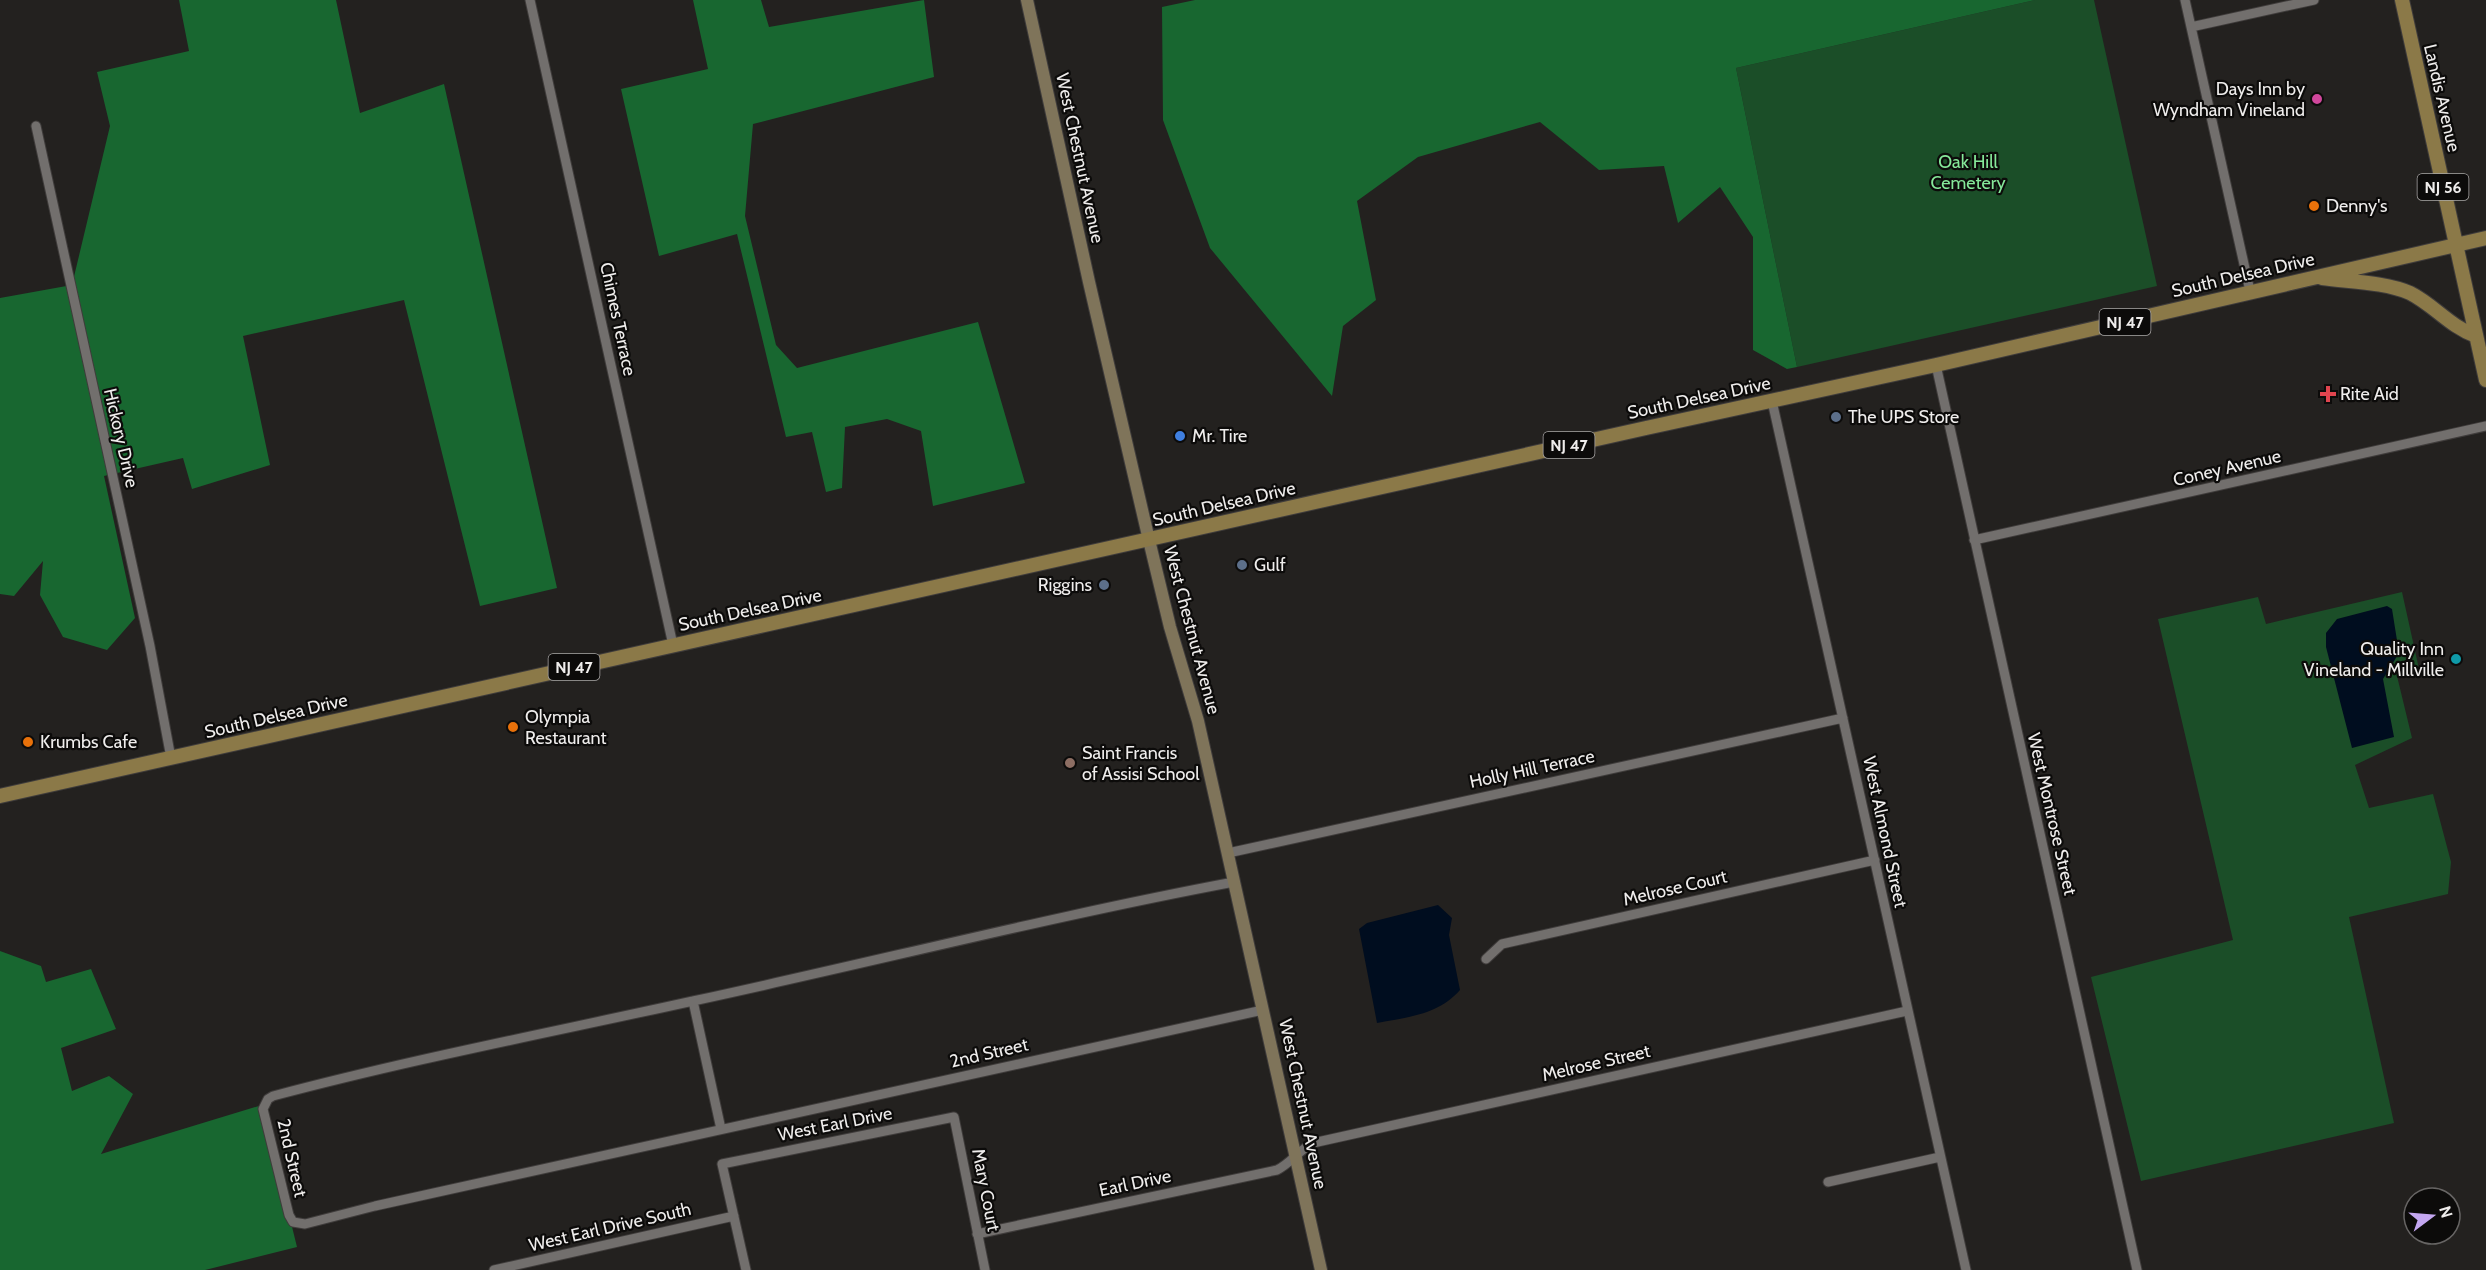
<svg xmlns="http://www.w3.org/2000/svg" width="2486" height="1270" font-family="Cabin,sans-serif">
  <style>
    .green { fill: #1b4e28 }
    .forest { fill: #186730 }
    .water { fill: #000d1f }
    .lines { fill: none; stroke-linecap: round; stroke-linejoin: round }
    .street-casing { stroke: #3f3c3b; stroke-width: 11 }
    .secondary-casing { stroke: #3f3c3b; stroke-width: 14 }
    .primary-casing { stroke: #3f3c3b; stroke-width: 16 }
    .street { stroke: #726f6d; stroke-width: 9 }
    .secondary { stroke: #7f745a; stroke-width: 12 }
    .primary { stroke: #8b7948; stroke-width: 14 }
    .hotel-dot { fill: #d1479c; stroke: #0c0b0a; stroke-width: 2 }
    .food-dot { fill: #e8710a; stroke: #0c0b0a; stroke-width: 2 }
    .health-dot { fill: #e0444e; stroke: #0c0b0a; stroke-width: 2 }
    .service-dot { fill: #5c6f8a; stroke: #0c0b0a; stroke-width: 2 }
    .shop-dot { fill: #3f7fe0; stroke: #0c0b0a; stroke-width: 2 }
    .culture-dot { fill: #0f9aa8; stroke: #0c0b0a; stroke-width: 2 }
    .education-dot { fill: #8d6e63; stroke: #0c0b0a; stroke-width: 2 }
    .labels { text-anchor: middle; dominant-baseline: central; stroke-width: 4.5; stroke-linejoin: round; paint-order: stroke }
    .shield { fill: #0c0b0a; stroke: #aba9a8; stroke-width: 1.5 }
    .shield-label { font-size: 16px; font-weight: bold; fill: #efedec }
    .poi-label { font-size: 18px; fill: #efedec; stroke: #0c0b0a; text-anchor: start }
    .street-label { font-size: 18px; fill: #efedec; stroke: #0c0b0a }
    .park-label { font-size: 18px; fill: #86e99a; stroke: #0c0b0a }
  </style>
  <rect width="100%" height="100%" fill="#23211f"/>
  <path class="green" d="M2035,0h59l63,286 -360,81 -61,-299z
    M2402,592l17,77 -22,7 15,62 -57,27 14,43 64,-14 18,68 -3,32 -99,23 45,206 -253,58 -50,-204 142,-37 -75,-321 100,-22 8,27z"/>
  <path class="forest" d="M179,0h157l24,113 84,-29 113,504 -77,18 -76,-306 -161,36 27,129 -78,24 -9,-31 -79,18 31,142 -28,32 -44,-13 -23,-42 3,-34 -29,35 -14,-2v-296l72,-13 38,-159 -13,-54 92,-21z
    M693,0h68l8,27 155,-27 10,77 -181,47 -8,92 31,129 21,23 181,-46 47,161 -92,23 -12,-75 -34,-12 -42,8 -3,61 -16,4 -14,-60 -26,5 -49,-203 -78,22 -38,-167 87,-20z
    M1195,0h840l-299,68 61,299 -10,2 -34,-19v-113l-33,-50 -42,36 -14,-57 -65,4 -59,-48 -122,35 -61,44 19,99 -33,26 -11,70 -122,-148 -47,-128 -1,-113z
    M0,951l41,15 5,16 45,-13 25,60 -55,19 11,43 37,-15 24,18 -32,60 161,-49 35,142 -92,23h-205z"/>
  <path class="water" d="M2387,606l5,3 7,44 -16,26 11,58 -42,11 -26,-101v-14l11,-14z
    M1438,905l14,13 -3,17 11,55c-22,25 -52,27 -83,33l-18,-94 8,-6z"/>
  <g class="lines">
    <g class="street-casing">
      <path id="street" d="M530,0l143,645
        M2185,0l65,291
        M2191,27l123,-27
        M36,126l114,520 21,112
        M1936,365l201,905
        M1772,401l194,869
        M1974,540l512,-114
        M1228,853l615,-135
        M1234,882c-181,34 -360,80 -541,119 -140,31 -281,58 -420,95l-5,3 -5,10 26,106 4,7 12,2 70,-18 888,-196
        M1486,959l16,-15 373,-84
        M693,1001l28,128
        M1828,1182l112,-25
        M977,1234l300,-64c14,-7 22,-20 36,-27l594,-132
        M494,1270l240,-54
        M746,1270l-24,-106 232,-47 31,153"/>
    </g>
    <g class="secondary-casing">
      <path id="secondary" d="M1027,0l62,282 60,258 21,87 28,94 123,549"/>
    </g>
    <g class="primary-casing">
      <path id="primary" d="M2402,0l84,380
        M2322,278c28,4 62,4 88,15 24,12 39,33 66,43
        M0,796l1646,-368 290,-63 550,-127"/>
    </g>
    <use href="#street" class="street"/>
    <use href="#secondary" class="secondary"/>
    <use href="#primary" class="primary"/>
  </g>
  <circle class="hotel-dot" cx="2317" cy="99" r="6"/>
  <g class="food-dot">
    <circle cx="2314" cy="206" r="6"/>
    <circle cx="513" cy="727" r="6"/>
    <circle cx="28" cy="742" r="6"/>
  </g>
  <path class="health-dot" d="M2325 385h6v6h6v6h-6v6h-6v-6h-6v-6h6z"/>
  <g class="service-dot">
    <circle cx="1836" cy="417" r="6"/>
    <circle cx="1242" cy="565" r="6"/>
    <circle cx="1104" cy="585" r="6"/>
  </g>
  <circle class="shop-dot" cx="1180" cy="436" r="6"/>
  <circle class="culture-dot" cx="2456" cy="659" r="6"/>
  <circle class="education-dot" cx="1070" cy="763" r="6"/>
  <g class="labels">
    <g class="shield">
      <rect x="2417.5" y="174" width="51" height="26" rx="4.5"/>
      <rect x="2099.5" y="309" width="51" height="26" rx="4.5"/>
      <rect x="1543.5" y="432" width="51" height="26" rx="4.5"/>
      <rect x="548.5" y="654" width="51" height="26" rx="4.5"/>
    </g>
    <g class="shield-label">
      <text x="2443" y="187">NJ 56</text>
      <text x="2125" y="322">NJ 47</text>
      <text x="1569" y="445">NJ 47</text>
      <text x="574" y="667">NJ 47</text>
    </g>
    <g class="poi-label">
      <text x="2305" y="89" text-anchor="end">Days Inn by<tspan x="2305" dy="21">Wyndham Vineland</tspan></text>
      <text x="2326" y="206">Denny's</text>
      <text x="2340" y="394">Rite Aid</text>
      <text x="1848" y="417">The UPS Store</text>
      <text x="1192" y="436">Mr. Tire</text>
      <text x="1254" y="565">Gulf</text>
      <text x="1092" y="585" text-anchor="end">Riggins</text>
      <text x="2444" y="649" text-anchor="end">Quality Inn<tspan x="2444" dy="21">Vineland - Millville</tspan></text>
      <text x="525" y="717">Olympia<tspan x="525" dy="21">Restaurant</tspan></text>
      <text x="40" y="742">Krumbs Cafe</text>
      <text x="1082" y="753">Saint Francis<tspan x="1082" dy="21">of Assisi School</tspan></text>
    </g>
    <g class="street-label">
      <text transform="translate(2442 98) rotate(77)">Landis Avenue</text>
      <text transform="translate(1080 158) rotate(78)">West Chestnut Avenue</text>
      <text transform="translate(2243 275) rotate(-13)">South Delsea Drive</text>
      <text transform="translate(618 319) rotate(78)">Chimes Terrace</text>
      <text transform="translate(1699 398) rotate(-12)">South Delsea Drive</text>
      <text transform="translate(121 438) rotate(77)">Hickory Drive</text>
      <text transform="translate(2227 468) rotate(-13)">Coney Avenue</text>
      <text transform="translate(1224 504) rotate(-13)">South Delsea Drive</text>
      <text transform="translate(750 610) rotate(-12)">South Delsea Drive</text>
      <text transform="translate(1192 630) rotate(75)">West Chestnut Avenue</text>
      <text transform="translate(276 716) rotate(-13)">South Delsea Drive</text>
      <text transform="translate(1532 769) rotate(-12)">Holly Hill Terrace</text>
      <text transform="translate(2052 814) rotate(77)">West Montrose Street</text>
      <text transform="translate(1885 832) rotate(78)">West Almond Street</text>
      <text transform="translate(1675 888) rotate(-13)">Melrose Court</text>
      <text transform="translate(989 1053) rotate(-13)">2nd Street</text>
      <text transform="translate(1596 1063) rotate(-13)">Melrose Street</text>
      <text transform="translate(1303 1104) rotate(78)">West Chestnut Avenue</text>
      <text transform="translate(835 1124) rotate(-11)">West Earl Drive</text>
      <text transform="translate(292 1158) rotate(77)">2nd Street</text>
      <text transform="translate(1135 1183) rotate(-12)">Earl Drive</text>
      <text transform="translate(986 1190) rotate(79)">Mary Court</text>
      <text transform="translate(610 1227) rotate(-13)">West Earl Drive South</text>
    </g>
    <g class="park-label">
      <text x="1968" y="162">Oak Hill<tspan x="1968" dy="21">Cemetery</tspan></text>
    </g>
  </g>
  <g transform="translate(2432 1216) rotate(74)"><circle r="28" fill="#0c0b0a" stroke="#676564" stroke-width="1.5"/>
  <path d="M0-4.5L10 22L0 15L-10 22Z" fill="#c4a7f1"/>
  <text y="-9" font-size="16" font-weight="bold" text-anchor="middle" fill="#efedec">N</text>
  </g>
</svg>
